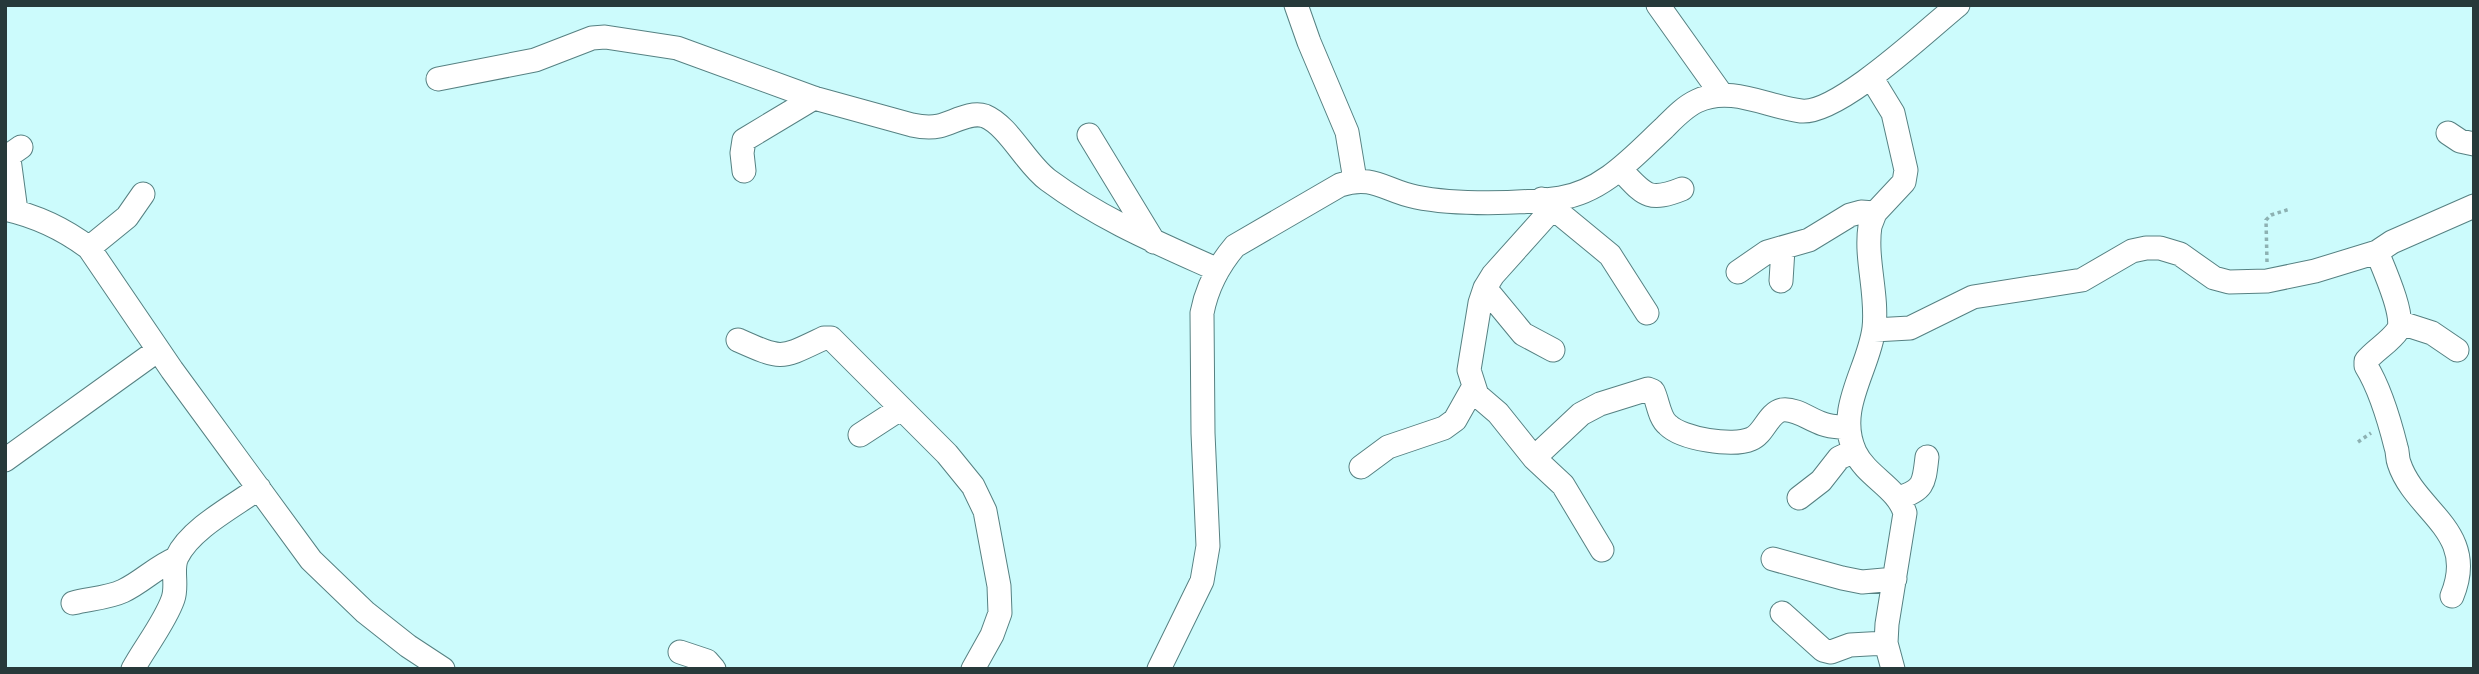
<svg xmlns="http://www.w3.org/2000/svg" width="2479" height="674" font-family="'Golos Text',sans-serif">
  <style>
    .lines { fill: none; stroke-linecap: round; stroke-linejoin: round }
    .minor-casing { stroke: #568182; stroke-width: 25 }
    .path { stroke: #8db1b2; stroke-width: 3.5; stroke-dasharray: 3.5 3.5; stroke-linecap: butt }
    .minor { stroke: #fff; stroke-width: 23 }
  </style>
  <rect width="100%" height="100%" fill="#ccfbfc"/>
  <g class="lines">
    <g class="minor-casing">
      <path id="minor" d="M1296,5l13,37 38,90 8,48
        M1658,5l64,90
        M1871,77l22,36 13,57 -2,12 -29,31 -5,13c-5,33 8,68 4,102 -5,41 -39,81 -19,124 12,25 42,35 50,61l-18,111 -1,19 7,26
        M438,79l97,-19 57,-22 13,-1 72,11 137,50 98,27c9,2 18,3 27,1 14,-3 31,-15 46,-10 24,10 41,48 63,64 54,40 110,63 170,90
        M2448,133l12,8 14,3
        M1089,135l65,107
        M1620,169c24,25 27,34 62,20
        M744,171l-2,-18 2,-13 70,-42
        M1542,199l68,56 37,58
        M1553,208l-60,67 -8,13 -5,15 -11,67 8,25 21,18 36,45 29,27 39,65
        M5,209c31,7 59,20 84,39l83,122 139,190 54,52 43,34 35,23
        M16,211l-7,-52 2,-5 10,-7
        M89,248l38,-31 16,-23
        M2377,252c6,15 29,66 21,78 -8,12 -23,20 -32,31v5c13,21 24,57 30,81 2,5 1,11 3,16 16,49 80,68 53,133
        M1738,272l29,-20 42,-12 41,-25 11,-3 14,1
        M1781,281l2,-32
        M1485,288l38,46 30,16
        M2401,323l31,10 25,17
        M1874,330l36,-2 63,-31 109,-17 50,-29 14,-3h14l20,6 34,24 15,4 38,-1 48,-10 62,-19 15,-10 82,-36
        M738,340c45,20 42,19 86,-2h7l116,116 26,32 12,25 14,75 1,27 -8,22 -19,34
        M860,435l40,-26
        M1534,458l47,-44 19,-10 48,-15 5,2c5,10 6,27 15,34 14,14 65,22 83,14 13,-5 17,-26 31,-29 14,-2 28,10 41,14 8,3 18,3 26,4
        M5,460l153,-110
        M1361,467l27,-20 56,-19 11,-8 18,-32
        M1799,498l22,-17 18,-23 15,-7
        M1898,498c27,-8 26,-16 29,-41
        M1773,559l69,19 20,4 33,-3
        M73,603c15,-4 35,-5 50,-12 19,-9 33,-24 52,-32
        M1782,613l41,37 8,2 19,-7 36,-2
        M680,652l27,9 7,8
        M133,669c12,-22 32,-47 40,-70 5,-14 -2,-30 4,-42 13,-28 57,-51 82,-69
        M1159,669l43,-88 6,-35 -5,-113 -1,-120c5,-26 16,-47 33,-67l105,-61c34,-11 45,6 76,12 39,8 105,7 144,1 43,-6 75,-43 104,-70 10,-10 20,-21 33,-27 34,-16 70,6 104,10 37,4 126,-81 157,-106"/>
    </g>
    <path class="path" d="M2267,262l-1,-42 5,-5 19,-6
      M2358,442l13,-9"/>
    <use href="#minor" class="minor"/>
  </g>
  <rect width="2479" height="674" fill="none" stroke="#27393a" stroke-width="14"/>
</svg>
